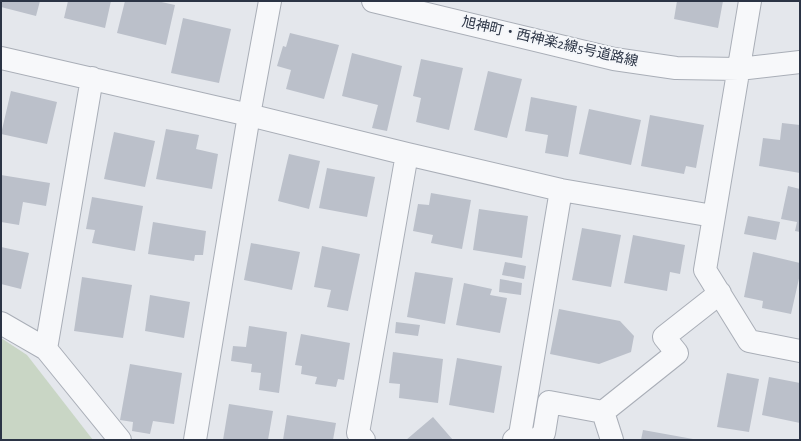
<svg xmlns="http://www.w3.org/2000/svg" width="801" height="441" font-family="'Alegreya Sans','Noto Sans JP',sans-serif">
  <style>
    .green { fill: #c9d6c5 }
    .building { fill: #bbc0ca }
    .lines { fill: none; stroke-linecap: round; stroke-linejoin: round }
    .minor-casing { stroke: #a9aeb7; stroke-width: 24 }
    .minor { stroke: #f7f8fa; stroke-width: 22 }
    .labels { text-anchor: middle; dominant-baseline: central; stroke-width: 4; stroke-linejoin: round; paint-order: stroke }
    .street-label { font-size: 14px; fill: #2b3445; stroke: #f4f6f9 }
  </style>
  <rect width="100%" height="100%" fill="#e4e7ec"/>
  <path class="green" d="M1,338l26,17 66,85h-92z"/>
  <path class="building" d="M1,1h39l-4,15 -35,-9z
    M68,1h43l-6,27 -41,-10z
    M125,1h32l18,4 -9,40 -49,-12z
    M677,1h46l-5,27 -44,-9z
    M183,18l48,11 -12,54 -48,-10z
    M290,33l49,12 -15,54 -38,-10 5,-19 -14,-4 6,-20 3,1z
    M352,53l50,13 -15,65 -15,-3 6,-23 -36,-9z
    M421,59l42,9 -14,62 -33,-8 5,-24 -8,-2z
    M488,71l34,8 -15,59 -33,-8z
    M11,91l46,11 -10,42 -46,-10z
    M531,97l46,9 -9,51 -23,-4 3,-18 -23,-4z
    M589,109l52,11 -10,45 -52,-11z
    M650,115l54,10 -8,43 -10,-2 -2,8 -43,-8z
    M782,123l18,2v48l-41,-7 4,-28 17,2z
    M166,129l33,6 -3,14 22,5 -6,35 -56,-10z
    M114,132l41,9 -10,46 -41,-8z
    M289,154l31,7 -11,48 -31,-8z
    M327,168l48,9 -8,40 -48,-9z
    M1,175l49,8 -4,23 -23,-4 -4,23 -18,-3z
    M788,186l12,3v43l-5,-1 2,-9 -16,-3z
    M431,193l40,7 -9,49 -31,-6 2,-8 -20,-4 5,-27 11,1z
    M92,197l51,9 -8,45 -43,-8 3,-13 -9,-1z
    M479,209l49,7 -6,42 -49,-8z
    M748,216l32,6 -4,18 -32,-6z
    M153,222l53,9 -3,24h-8l-1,6 -46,-7z
    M582,228l39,7 -10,52 -39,-7z
    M633,235l52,10 -5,29 -10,-2 -3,19 -43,-8z
    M251,243l49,9 -8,38 -48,-10z
    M322,246l38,8 -12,57 -21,-4 4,-17 -17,-3z
    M1,247l28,6 -8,36 -20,-5z
    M753,252l47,11v11l-9,40 -29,-6 1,-7 -19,-4z
    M505,262l21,4 -2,13 -22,-4z
    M415,272l38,6 -8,46 -38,-7z
    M82,277l50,8 -9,53 -49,-7z
    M500,279l22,4 -1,12 -22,-3z
    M464,283l28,6 -2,6 17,3 -7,35 -44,-8z
    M150,295l40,7 -6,36 -39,-7z
    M559,309l61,12 14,15 -3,16 -32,12 -49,-10z
    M396,322l24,3 -2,11 -23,-3z
    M249,326l38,6 -8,61 -20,-3 2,-17 -10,-1 1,-8 -21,-3 2,-15 13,1z
    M301,334l49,9 -6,37 -6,-1 -2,8 -21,-3 2,-7 -16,-3 1,-8 -7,-1z
    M393,352l50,7 -5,44 -39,-5 1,-14 -11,-1z
    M457,358l45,8 -8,47 -45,-8z
    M130,364l52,9 -8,51 -21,-3 -3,13 -18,-3 1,-9 -13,-2z
    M727,373l32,6 -10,53 -32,-5z
    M769,377l31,6v40l-38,-8z
    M229,404l44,7 -5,29h-45z
    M287,415l49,8 -3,17h-50z
    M433,417l20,23h-47z
    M643,430l50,9v1h-52z"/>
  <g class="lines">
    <g class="minor-casing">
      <path id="minor" d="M373,1l241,58 62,9 63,1 61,-7
        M750,1l-45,269 44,71 51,10
        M1,58l248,57 158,39 154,36 152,26
        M1,323l45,26 74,91
        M46,349l46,-271
        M603,412l9,28
        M195,440l54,-325 21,-114
        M364,440l-6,-7 49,-279
        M514,440l6,-5 41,-245
        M536,440l8,-7 5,-31 54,10 74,-59 -13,-16 56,-44"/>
    </g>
    <use href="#minor" class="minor"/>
  </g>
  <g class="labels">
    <g class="street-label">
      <text transform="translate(550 42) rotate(13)">旭神町・西神楽2線5号道路線</text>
    </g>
  </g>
  <rect width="801" height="441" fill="none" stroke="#2b3445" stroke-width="4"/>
</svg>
